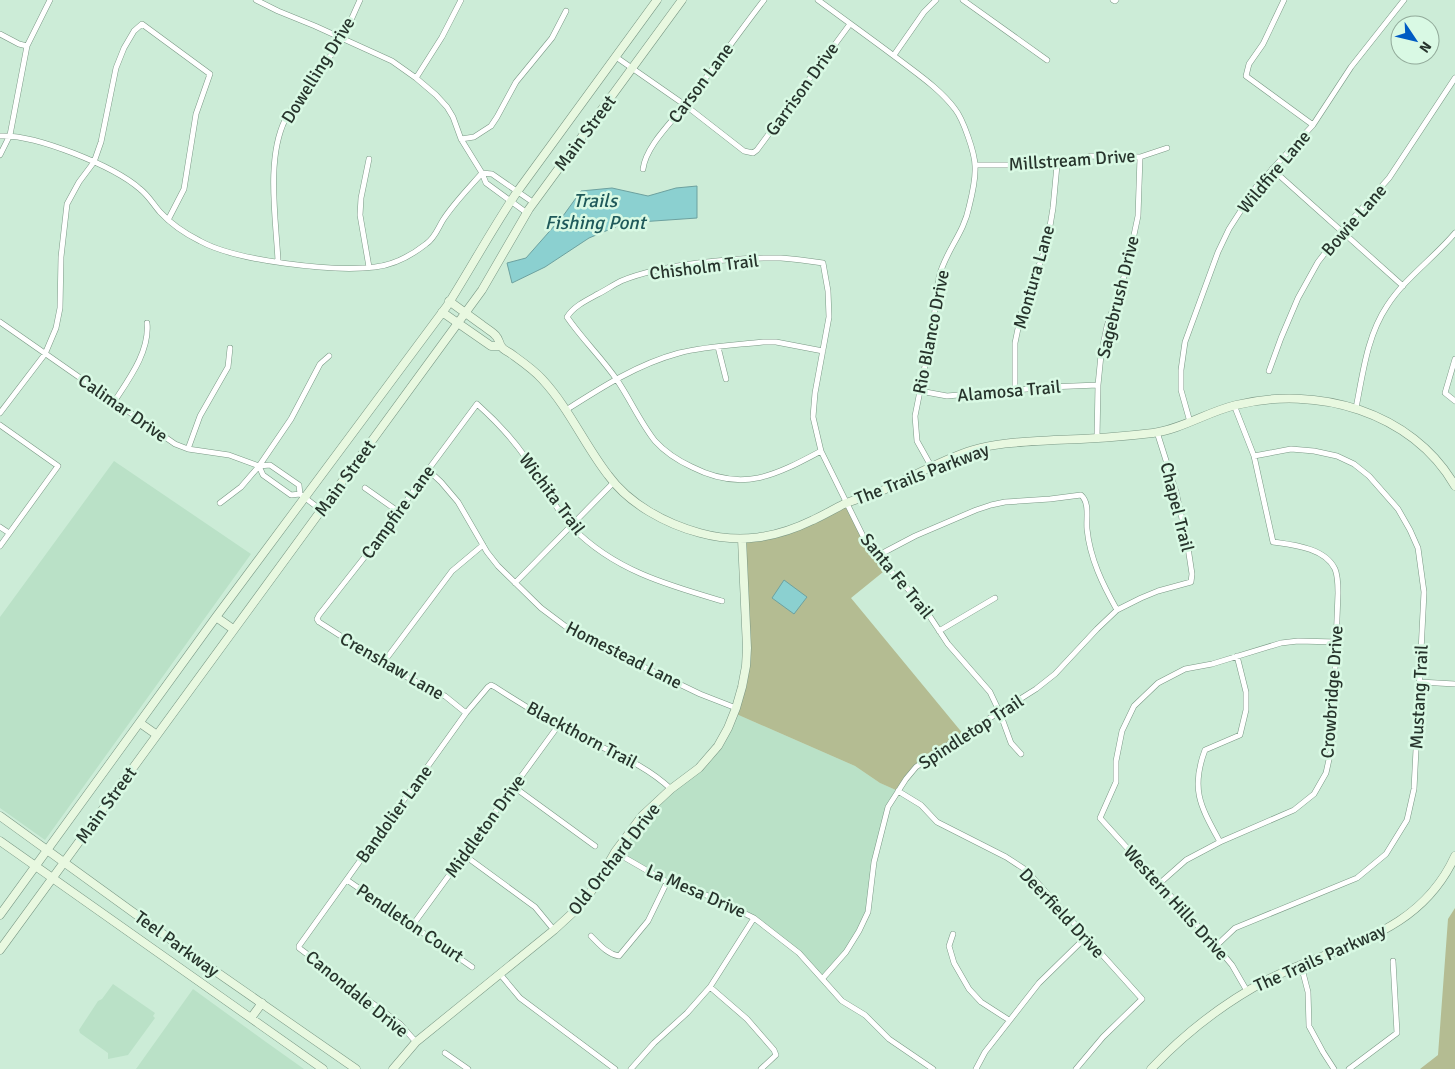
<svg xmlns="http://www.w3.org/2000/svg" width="1455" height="1069" font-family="Signika,sans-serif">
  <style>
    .built { fill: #bae1c7 }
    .green { fill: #b4bc92 }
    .water { fill: #8bd0d0; stroke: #6da19f }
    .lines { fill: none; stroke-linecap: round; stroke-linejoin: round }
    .street-casing { stroke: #7a9885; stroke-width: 6 }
    .secondary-casing { stroke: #7a9885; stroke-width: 9 }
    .street { stroke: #fff; stroke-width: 5 }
    .secondary { stroke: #e8f8e0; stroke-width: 8 }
    .labels { text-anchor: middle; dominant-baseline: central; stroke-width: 5; stroke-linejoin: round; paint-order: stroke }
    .street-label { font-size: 18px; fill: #27342c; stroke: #d9f9e4 }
    .water-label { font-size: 19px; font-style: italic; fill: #1f595a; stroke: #d9f9e4 }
  </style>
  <rect width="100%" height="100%" fill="#ccecd7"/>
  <path class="built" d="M114,461l137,93 -206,286 -45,-32v-191z
    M734,713l121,53 25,17 18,8 -10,16 -9,31 -11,74 -9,19 -36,47 -24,-25 -45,-35 -28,-15 -59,-21 -52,-30 27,-36 76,-70z
    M113,984l42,29 -2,3 2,2 -27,37 -20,4v-6l-28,-20 -1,-3 19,-29 4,-2z
    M193,989l73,53 38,27h-168z"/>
  <path class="green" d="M846,503l19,37 23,28 -37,30 113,137 -48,32 -18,24 -18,-8 -25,-17 -121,-53 12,-47 -4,-127 33,-5z
    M1455,908v161h-35l18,-14 10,-136z"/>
  <path class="water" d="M697,186v32l-72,5 -36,15 -44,29 -33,16 -5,-20 19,-5 37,-42 18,-25 31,-3 36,8 28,-8z
    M784,580l23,17 -13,17 -22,-16z"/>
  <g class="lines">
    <g class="street-casing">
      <path id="street" d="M256,0l22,11 37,15 77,35 24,17 20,17 11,12 6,10 8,22 21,34 4,10 41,30
        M818,0c31,23 62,45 92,68 16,12 33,25 45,41 8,10 20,44 20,57 1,13 -3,29 -6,41 -5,26 -24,45 -30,70l-6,49 -18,90 2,25 14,25
        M963,0l84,60
        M1113,0l2,1 1,-1
        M1284,0l-21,44 -14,20 -3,12 67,49
        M0,34l19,10 8,2
        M894,55l30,-43 12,-12
        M616,57l69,48 59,46 9,2 4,-3 93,-126
        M416,78l26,-41 19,-37
        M0,136c35,-2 114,30 140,53 8,6 13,15 20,23 10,11 26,22 40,29 36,20 133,31 175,26 18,-2 37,-12 51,-23 9,-6 12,-16 17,-24 11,-17 26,-32 39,-47
        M461,139l13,-2 17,-11 6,-9 19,-35 36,-44 14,-27
        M0,155l10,-20 17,-89 23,-46
        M975,165h82l34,-9 49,1 27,-9
        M643,169c3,-23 28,-46 42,-64 27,-34 52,-70 79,-105
        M1272,169l131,117
        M482,173l10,1 42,29
        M278,261c-2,-42 -12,-102 7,-141 15,-29 41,-53 57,-82 7,-12 12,-25 18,-38
        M369,267l-9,-52 1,-17 8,-39
        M0,322l175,122 13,5 41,6 30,11 11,-1 29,20 1,9
        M718,347l8,32
        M1455,359l-10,34 10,8
        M1269,371l12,-33 17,-40 20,-36 24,-31 47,-53 66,-100
        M1015,390v-47l6,-29 26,-70 6,-36 4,-43
        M920,391l27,5 102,-9 49,-2
        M114,402c15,-23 36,-51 33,-79
        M1356,408c7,-35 11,-72 31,-102 18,-28 47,-48 68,-73
        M566,410c36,-23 72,-46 113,-57 27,-7 57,-8 84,-11h13l47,9
        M0,413l45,-59 11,-26 4,-20 1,-51 6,-53 12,-22 15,-20 7,-20 15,-74 8,-20 10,-17 8,-7 68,50 -14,40 -12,75 -16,31
        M1190,422l-9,-32v-20l4,-28 33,-90 11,-23 27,-42 57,-62 38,-58 53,-67
        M0,425l58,41 -58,80
        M1097,438l1,-53 3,-30 6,-29 20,-58 11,-52 2,-59
        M188,449l12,-33 28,-49 2,-19
        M821,451c-45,24 -78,42 -129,16 -13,-6 -27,-15 -37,-26 -15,-19 -25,-42 -38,-61 -15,-22 -35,-41 -50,-63 7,-11 20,-17 31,-23 8,-4 15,-9 23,-13 41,-17 115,-24 160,-23 13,1 28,3 42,5l5,28 1,26 -14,76 -2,24 8,34 44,89 20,25 36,38 27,41 42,48 10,21 11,30 10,11
        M259,466l4,9 28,20 9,-1 21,16
        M428,470l13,12 17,20 29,50 11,14 43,42 24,18 27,16 108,52 36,14
        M365,488l34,24
        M220,503l21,-16 18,-21 32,-47 29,-55 9,-8
        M0,527l9,6
        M877,556l38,-20 61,-26 15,-5 14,-3 45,-3 31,-4c9,8 5,23 6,34 3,30 16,56 30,81
        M515,583l99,-101
        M939,631l56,-33
        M383,663l69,-92 31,-26
        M1420,682l35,2
        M466,713l-21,-17 -48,-24 -78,-50 -2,-3 2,-4 70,-89 39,-56 49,-66c18,16 35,34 49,54 15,22 28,50 47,70 41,42 94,57 149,73
        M514,787l81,59
        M898,791l23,14 16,17 69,35 20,13 116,129 -39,38 -27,32
        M1220,842c-19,-35 -30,-52 -15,-92l35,-15 6,-25v-18l-9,-36
        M615,852l52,30 39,13 48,23 45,35 43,48 23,14 24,24 44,30
        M464,855l71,52 19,23
        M347,880l125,87
        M1160,883l26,-23 34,-18 74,-32 20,-16 12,-21 6,-27 6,-153c0,-7 0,-17 -3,-24 -10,-21 -41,-24 -62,-27l-19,-86 -20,-51
        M412,926l146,-200
        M953,934l-4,12 5,17 15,26 12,13 28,18
        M591,936c8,8 16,18 28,20l29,-35 19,-39
        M1216,946l19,-18 122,-50 29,-24 21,-34 7,-31 10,-197 -6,-44 -8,-18 -12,-21 -29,-33 -15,-12 -17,-8 -23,-5 -23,-2 -37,7
        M1301,965l7,27 1,34 14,26 11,17
        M500,974l20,24 95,71
        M823,978l23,-26 13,-21 9,-19 6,-50 14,-55 18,-28 10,-12 39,-27 81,-51 19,-15 42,-45 20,-19 24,-12 17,-7 33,-9 1,-8 -5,-33 -11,-49 -19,-60
        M710,987l37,32 27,31 2,5 -15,14
        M1247,991l-15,-26 -16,-19 -116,-128 16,-36v-21l6,-30 12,-25 24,-23 27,-14 27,-5 69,-21 17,-2 38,1
        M416,1042l-16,-18 -101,-76v-2l167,-233 22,-26 3,-2 4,2c29,19 59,37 90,52 32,16 59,25 86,50
        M445,1053l23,16
        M631,1069l23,-26 33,-30 23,-26 44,-69
        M976,1069l9,-17 54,-69 47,-46
        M1349,1069l48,-36 -4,-72"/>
    </g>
    <g class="secondary-casing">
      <path id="secondary" d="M449,301c11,8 22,16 33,24 5,4 11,7 14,11 3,3 3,7 5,10 2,4 6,5 9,7 11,8 23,16 32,26 27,29 42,65 66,96 21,29 58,49 92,58 40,11 76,5 113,-13 11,-5 21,-11 31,-16 14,-6 30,-9 44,-16 28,-13 55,-29 85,-38 26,-8 54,-8 81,-10 33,-1 66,-3 99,-7 29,-4 54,-21 83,-28 80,-20 176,6 219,81
        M442,312l49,34h10
        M216,617l17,12
        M140,723l17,12
        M0,816l192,139 164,114
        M0,841l323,228
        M0,915l216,-298 231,-311c24,-38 45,-77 70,-114l140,-192
        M0,950l482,-660 47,-81 153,-209
        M251,1018l11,-15
        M393,1069l23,-27 138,-112 25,-23 17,-22 19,-33 27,-36 29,-27 28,-21 19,-22 10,-18 8,-20 6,-21 4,-21 1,-18 -5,-109
        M1151,1069c34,-36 74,-67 118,-90 70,-35 149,-42 186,-123"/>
    </g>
    <use href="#street" class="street"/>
    <use href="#secondary" class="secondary"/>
  </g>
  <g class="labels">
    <g class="street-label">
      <text transform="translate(318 70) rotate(-58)">Dowelling Drive</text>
      <text transform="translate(701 83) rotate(-53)">Carson Lane</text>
      <text transform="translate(802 89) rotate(-54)">Garrison Drive</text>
      <text transform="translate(585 133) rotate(-53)">Main Street</text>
      <text transform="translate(1072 160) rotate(-4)">Millstream Drive</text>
      <text transform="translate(1274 172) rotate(-50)">Wildfire Lane</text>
      <text transform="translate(1354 220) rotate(-49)">Bowie Lane</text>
      <text transform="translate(704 267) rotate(-7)">Chisholm Trail</text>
      <text transform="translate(1034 277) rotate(-74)">Montura Lane</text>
      <text transform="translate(1118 297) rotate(-76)">Sagebrush Drive</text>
      <text transform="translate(931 332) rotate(-79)">Rio Blanco Drive</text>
      <text transform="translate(1009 391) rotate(-5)">Alamosa Trail</text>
      <text transform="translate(123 408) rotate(35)">Calimar Drive</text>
      <text transform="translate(922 474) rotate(-21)">The Trails Parkway</text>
      <text transform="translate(345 478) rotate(-54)">Main Street</text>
      <text transform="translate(552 494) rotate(53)">Wichita Trail</text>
      <text transform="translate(1177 507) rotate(76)">Chapel Trail</text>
      <text transform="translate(398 512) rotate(-54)">Campfire Lane</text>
      <text transform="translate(897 576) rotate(51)">Santa Fe Trail</text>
      <text transform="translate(624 655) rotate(27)">Homestead Lane</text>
      <text transform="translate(392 666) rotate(30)">Crenshaw Lane</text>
      <text transform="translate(1332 692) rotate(-86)">Crowbridge Drive</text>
      <text transform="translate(1419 697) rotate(-87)">Mustang Trail</text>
      <text transform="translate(971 732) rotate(-33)">Spindletop Trail</text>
      <text transform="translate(582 735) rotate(28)">Blackthorn Trail</text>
      <text transform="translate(106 805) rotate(-54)">Main Street</text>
      <text transform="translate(394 814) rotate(-54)">Bandolier Lane</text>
      <text transform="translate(485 826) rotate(-54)">Middleton Drive</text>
      <text transform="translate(614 859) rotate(-52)">Old Orchard Drive</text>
      <text transform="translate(696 891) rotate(24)">La Mesa Drive</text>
      <text transform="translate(1176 903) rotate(48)">Western Hills Drive</text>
      <text transform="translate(1062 913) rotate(47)">Deerfield Drive</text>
      <text transform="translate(410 923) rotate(34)">Pendleton Court</text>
      <text transform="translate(177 944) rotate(36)">Teel Parkway</text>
      <text transform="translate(1320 958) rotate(-24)">The Trails Parkway</text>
      <text transform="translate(357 994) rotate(39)">Canondale Drive</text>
    </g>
    <g class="water-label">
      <text x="595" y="201">Trails<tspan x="595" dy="22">Fishing Pont</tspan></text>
    </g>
  </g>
  <g transform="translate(1415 40) rotate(125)"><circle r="24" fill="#d9f9e4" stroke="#92aa9a"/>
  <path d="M0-4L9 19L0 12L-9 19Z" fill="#005bc3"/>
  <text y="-8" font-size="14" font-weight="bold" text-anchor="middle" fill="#27342c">N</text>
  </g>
</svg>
